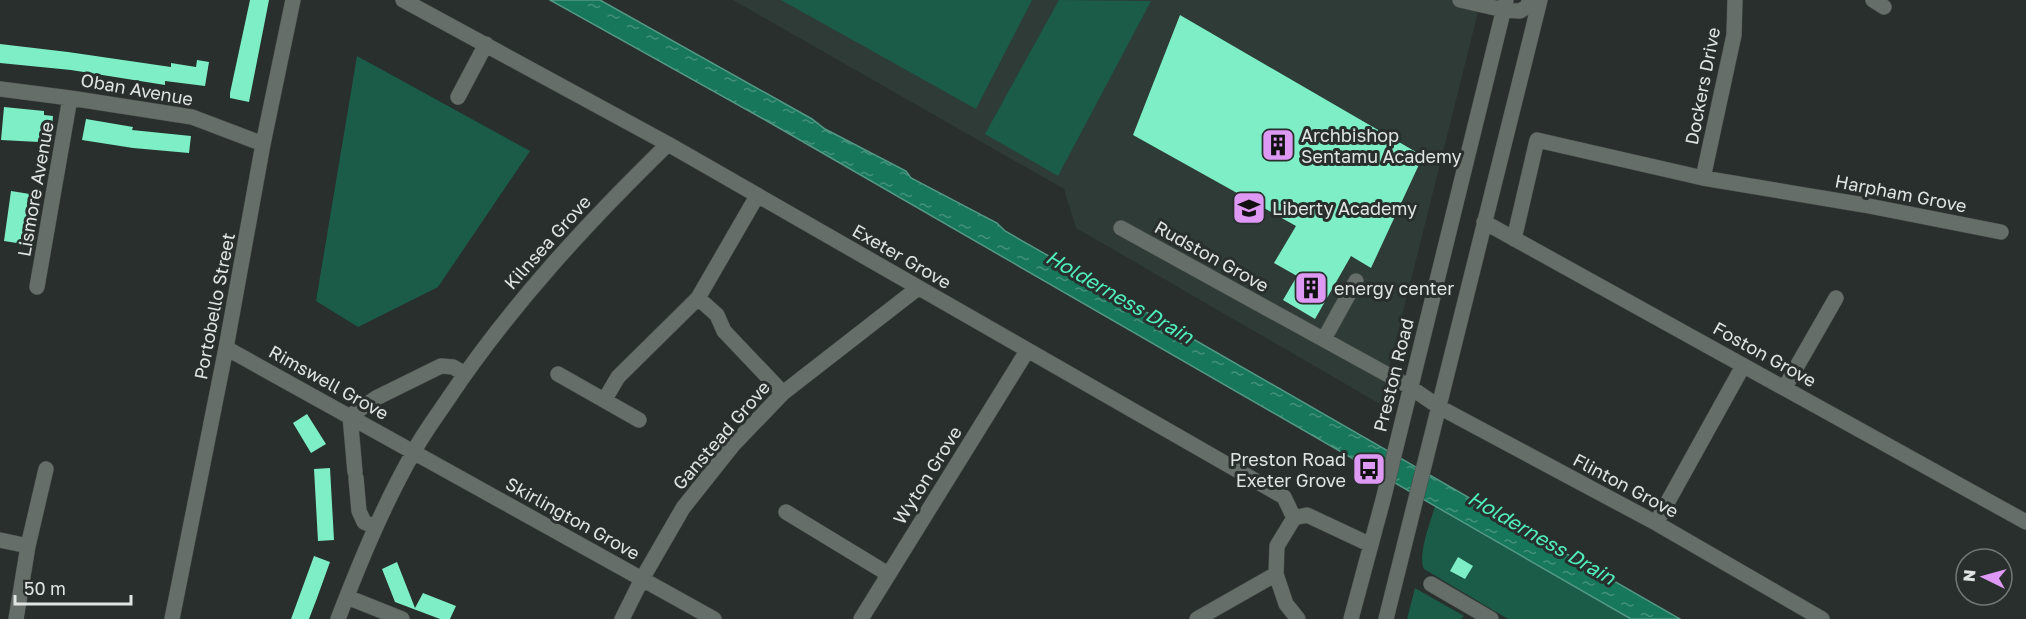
<svg xmlns="http://www.w3.org/2000/svg" width="2026" height="619" font-family="'Golos Text',sans-serif">
  <style>
    .built { fill: #2e3b37 }
    .grass { fill: #1a5c47 }
    .water { fill: url(#water-ripples); stroke: #539884; stroke-width: 1.5 }
    .building { fill: #7deec6 }
    .lines { fill: none; stroke-linecap: round; stroke-linejoin: round }
    .minor-casing { stroke: #474d4a; stroke-width: 16 }
    .minor { stroke: #666e6a; stroke-width: 15 }
    .labels { text-anchor: middle; dominant-baseline: central; stroke-width: 6; stroke-linejoin: round; paint-order: stroke }
    .street-label { font-size: 18px; fill: #e0e5e3; stroke: #282f2c }
    .poi-label { font-size: 18px; fill: #e0e5e3; stroke: #282f2c; text-anchor: start }
    .water-label { font-size: 20px; font-style: italic; fill: #50efbd; stroke: #282f2c }
  </style>
  <defs>
    <pattern id="water-ripples" width="26" height="14" patternUnits="userSpaceOnUse" patternTransform="scale(1.5)"><rect width="26" height="14" fill="#17775b"/><path d="M2 4q2-2 4 0t4 0M15 11q2-2 4 0t4 0" fill="none" stroke="#44917a"/></pattern>
  </defs>
  <rect width="100%" height="100%" fill="#282f2c"/>
  <path class="built" d="M733,0h748l-101,404 -304,-176 -12,-39z"/>
  <path class="grass" d="M781,0h251l-56,109z
    M1059,0l92,1 -93,175 -73,-42z
    M357,56l173,95 -92,136 -80,40 -42,-26z
    M1435,506l196,113h-123l-84,-50c-7,-12 7,-49 11,-63z
    M1415,588l49,28 -3,3h-54z"/>
  <path class="water" d="M550,0h50l212,119 13,10 81,42 5,7 86,45 8,8 49,28 626,360h-49l-864,-498z"/>
  <path class="building" d="M250,0h19l-20,102 -19,-4v-5z
    M1180,15l243,141 -52,112 -20,-12 -36,63 -32,-19 14,-24 -23,-13 22,-37 -163,-91z
    M0,44l68,8 103,15v-4l25,4 1,-7 12,2 -4,24 -40,-5v4l-94,-15 -71,-7z
    M4,107l40,4v4l9,1 -1,14 -9,-1 -1,3h-2l-1,10 -38,-2z
    M86,119l47,8 -1,3 59,6 -2,17 -56,-5 -51,-8z
    M11,191l19,3 -7,50 -19,-3z
    M307,414l19,30 -15,9 -18,-30z
    M330,468l4,72 -16,1 -4,-72z
    M314,556l16,6 -13,36 -8,21h-18z
    M1458,557l15,9 -8,13 -15,-8z
    M397,562l18,46 8,-15 33,13 -6,13h-10l-45,-17 -13,-33z"/>
  <g class="lines">
    <g class="minor-casing">
      <path id="minor" d="M403,0l265,144 616,353 10,21 13,-3 64,30
        M1460,0l44,10 16,1 8,-5 1,-6
        M1873,0l11,7
        M0,89l70,9 122,19 71,27
        M458,97l28,-53
        M1703,178l31,-143 1,-35
        M1484,222l542,300
        M1121,228l289,159 29,20 217,116 166,96
        M1514,239l23,-99 166,38 161,27 137,27
        M37,287l33,-189
        M698,298l19,17 7,16 59,62
        M1324,339l32,-58
        M226,348l488,271
        M558,374l81,46
        M1785,387l51,-89
        M605,399l13,-22 80,-79 59,-102
        M355,472l-5,-56 26,-18 65,-32 12,1 12,7
        M356,478l3,33 5,11 11,5
        M786,512l102,62
        M1656,523l87,-157
        M0,540l28,6
        M1276,574l10,30 12,15
        M1431,584l60,35
        M347,597l55,22
        M16,619l12,-73 18,-77
        M172,619l54,-271 37,-204 30,-144
        M338,619c22,-57 45,-113 75,-166 10,-19 23,-36 35,-54 63,-94 139,-176 220,-255
        M622,619l20,-40 41,-71 50,-63 50,-52 135,-105
        M861,619l166,-268
        M1197,619l79,-45 1,-28 17,-28
        M1351,619l32,-119 123,-500
        M1386,619l154,-619"/>
    </g>
    <use href="#minor" class="minor"/>
  </g>
  <defs>
    <g id="building-square" transform="scale(1.725)"><rect x="-9" y="-9" width="18" height="18" rx="4" fill="#dd99f3" stroke="#282f2c"/><path d="M-4-6H4V6H1V3H-1V6H-4ZM-2.5-4.3h1.7v1.8h-1.7ZM.8-4.3h1.7v1.8H.8ZM-2.5-1h1.7V.8h-1.7ZM.8-1h1.7V.8H.8Z" fill="#111"/></g>
    <g id="school-square" transform="scale(1.725)"><rect x="-9" y="-9" width="18" height="18" rx="4" fill="#dd99f3" stroke="#282f2c"/><path d="M0-5L7-2L0 1L-7-2ZM-4 1L0 2.5L4 1V4Q0 6-4 4Z" fill="#111"/></g>
    <g id="bus-square" transform="scale(1.725)"><rect x="-9" y="-9" width="18" height="18" rx="4" fill="#dd99f3" stroke="#282f2c"/><path d="M-5-6H5V4H4V6H2V4H-2V6H-4V4H-5ZM-3.5-4V0h7V-4ZM-3.5 1.2v1.5H-2V1.2ZM2 1.2v1.5H3.5V1.2Z" fill="#111"/></g>
  </defs>
  <g fill-rule="evenodd">
    <use href="#building-square" x="1278" y="145"/>
    <use href="#school-square" x="1249" y="208"/>
    <use href="#building-square" x="1311" y="288"/>
    <use href="#bus-square" x="1369" y="469"/>
  </g>
  <g class="labels">
    <g class="street-label">
      <text transform="translate(1702 86) rotate(-79)">Dockers Drive</text>
      <text transform="translate(137 89) rotate(10)">Oban Avenue</text>
      <text transform="translate(35 189) rotate(-80)">Lismore Avenue</text>
      <text transform="translate(1901 193) rotate(11)">Harpham Grove</text>
      <text transform="translate(547 242) rotate(-48)">Kilnsea Grove</text>
      <text transform="translate(902 256) rotate(30)">Exeter Grove</text>
      <text transform="translate(1212 256) rotate(29)">Rudston Grove</text>
      <text transform="translate(214 306) rotate(-79)">Portobello Street</text>
      <text transform="translate(1765 354) rotate(29)">Foston Grove</text>
      <text transform="translate(1393 375) rotate(-76)">Preston Road</text>
      <text transform="translate(329 382) rotate(29)">Rimswell Grove</text>
      <text transform="translate(721 435) rotate(-49)">Ganstead Grove</text>
      <text transform="translate(927 475) rotate(-58)">Wyton Grove</text>
      <text transform="translate(1626 485) rotate(28)">Flinton Grove</text>
      <text transform="translate(573 518) rotate(29)">Skirlington Grove</text>
    </g>
    <g class="poi-label">
      <text x="1301" y="135">Archbishop<tspan x="1301" dy="21">Sentamu Academy</tspan></text>
      <text x="1272" y="208">Liberty Academy</text>
      <text x="1334" y="288">energy center</text>
      <text x="1346" y="459" text-anchor="end">Preston Road<tspan x="1346" dy="21">Exeter Grove</tspan></text>
    </g>
    <g class="water-label">
      <text transform="translate(1120 296) rotate(30)">Holderness Drain</text>
      <text transform="translate(1542 537) rotate(30)">Holderness Drain</text>
    </g>
  </g>
  <g transform="translate(1984 577) rotate(275)"><circle r="28" fill="#282f2c" stroke="#727875" stroke-width="1.5"/>
  <path d="M0-4.5L10 22L0 15L-10 22Z" fill="#dd99f3"/>
  <text y="-9" font-size="16" font-weight="bold" text-anchor="middle" fill="#e0e5e3">N</text>
  </g>
  <path d="M15 595v9h116v-9" fill="none" stroke="#e0e5e3" stroke-width="3"/>
  <text x="24" y="595" font-size="18" fill="#e0e5e3" stroke="#282f2c" stroke-width="4.5" paint-order="stroke">50 m</text>
</svg>
